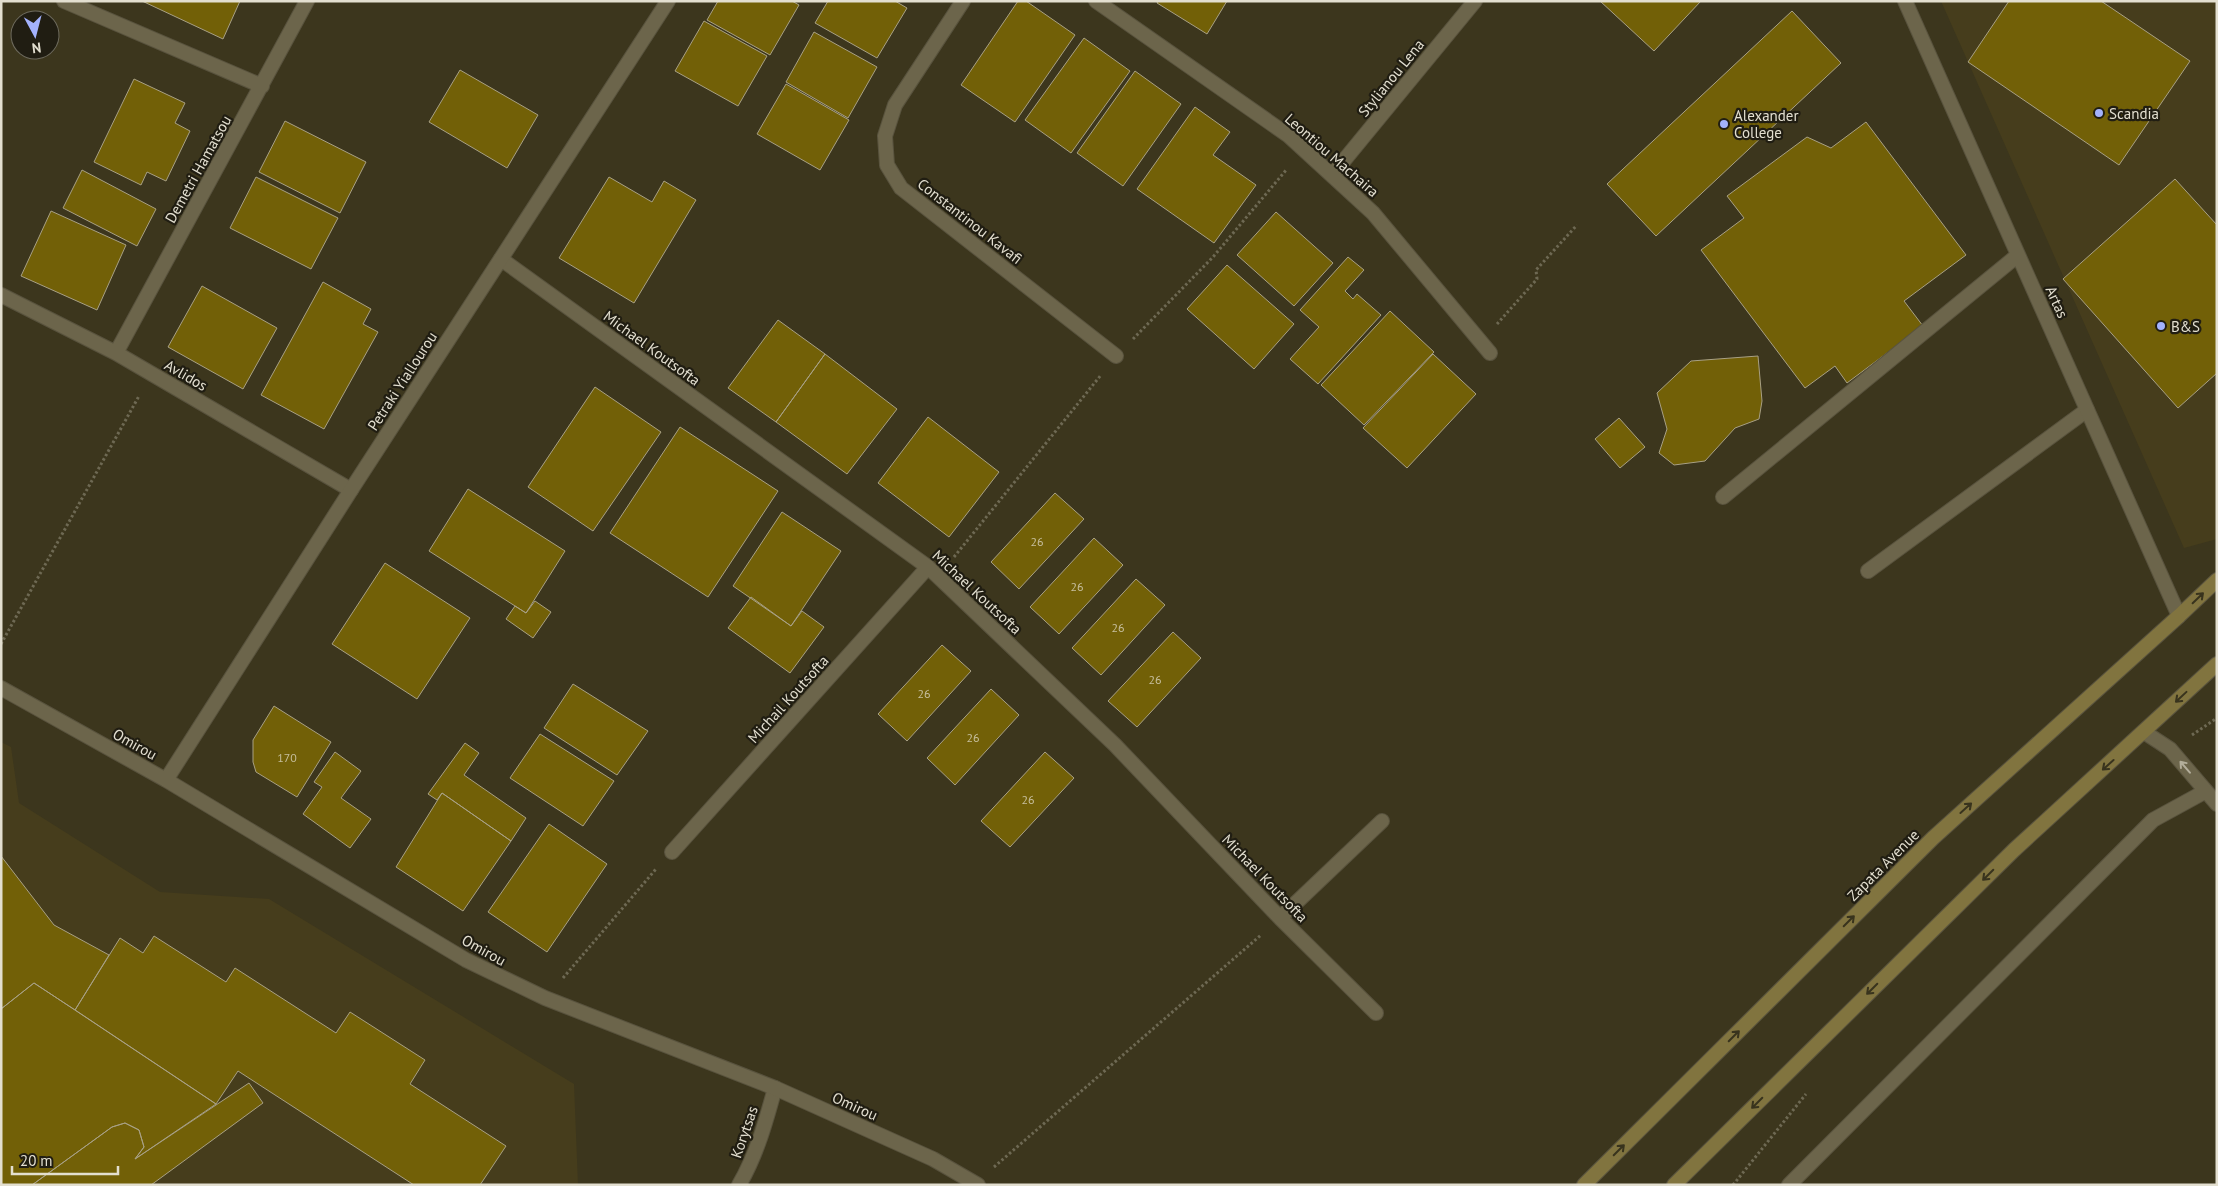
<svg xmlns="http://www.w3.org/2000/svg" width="2218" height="1186" font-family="'PT Sans',sans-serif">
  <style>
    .built { fill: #463d1c }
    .building { fill: #726007; stroke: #a8a084 }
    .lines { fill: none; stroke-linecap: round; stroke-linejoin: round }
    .service-casing { stroke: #59533e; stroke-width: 16 }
    .minor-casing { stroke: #59533e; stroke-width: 16 }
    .tertiary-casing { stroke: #59533e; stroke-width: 16 }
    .secondary-casing { stroke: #59533e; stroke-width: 16 }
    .path { stroke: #6e6953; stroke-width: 3; stroke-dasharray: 2.5 2.5; stroke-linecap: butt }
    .service { stroke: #6c654b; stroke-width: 14 }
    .minor { stroke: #6c654b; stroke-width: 14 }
    .tertiary { stroke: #6c654b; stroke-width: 14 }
    .secondary { stroke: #81743f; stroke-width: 14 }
    .oneway { stroke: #38331d }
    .oneway2 { stroke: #b3ae9b }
    .poi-dot { fill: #a3b2fd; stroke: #201d12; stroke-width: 2 }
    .labels { text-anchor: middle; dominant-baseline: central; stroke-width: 4.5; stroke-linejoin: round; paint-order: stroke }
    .number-label { font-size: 12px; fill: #c7bf9e }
    .street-label { font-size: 15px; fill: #e3dfd0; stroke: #201d12 }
    .poi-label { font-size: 15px; fill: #e3dfd0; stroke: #201d12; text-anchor: start }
  </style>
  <rect width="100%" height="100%" fill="#3c361d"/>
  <path class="built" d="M1941,1h276v538l-33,9z
    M1,742l10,5 8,56 141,89 109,7 305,185 4,101h-577z"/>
  <path class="building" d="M142,1h98l-17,38z
    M718,1h74l7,4 -29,50 -63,-35z
    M828,1h67l12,7 -30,50 -62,-35z
    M1018,1h8l49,34 -60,87 -54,-37z
    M1158,1h69l-20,33 -50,-31z
    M1600,1h101l-47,50z
    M2009,1h92l89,60 -71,104 -151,-103z
    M1792,11l49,52 -185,173 -49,-52z
    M704,21l63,35 -29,50 -63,-35z
    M814,32l63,35 -29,51 -62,-36z
    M1084,38l46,33 -59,82 -46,-33z
    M460,70l78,45 -31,53 -78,-46z
    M1135,71l46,33 -58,82 -46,-33z
    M134,79l51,24 -10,20 15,8 -24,50 -19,-9 -6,13 -47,-23z
    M786,84l63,36 -29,50 -63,-36z
    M1195,107l35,25 -17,23 43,30 -42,58 -77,-54z
    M285,121l81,41 -26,51 -81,-41z
    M1866,122l100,133 -62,46 19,25 -76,57 -12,-17 -30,22 -104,-138 43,-32 -17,-22 80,-59 24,11z
    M82,170l74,39 -19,37 -74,-38z
    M256,177l82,41 -27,51 -81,-41z
    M609,177l43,25 12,-21 32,19 -62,103 -75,-45z
    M2175,179l42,46v148l-39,35 -115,-129z
    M51,211l75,34 -29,65 -76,-34z
    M1276,212l57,51 -39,43 -57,-51z
    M1348,257l16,13 -19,21 8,8 4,-5 24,21 -63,69 -28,-25 29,-32 -19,-17z
    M1227,265l67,59 -40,45 -67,-60z
    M323,282l48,27 -8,15 15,8 -54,97 -63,-34z
    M202,286l75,42 -34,61 -75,-42z
    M1390,311l44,41 -70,73 -43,-40z
    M778,320l47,34 -49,68 -48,-34z
    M825,354l72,55 -50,65 -71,-52z
    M1433,354l43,40 -69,74 -44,-40z
    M1758,356l4,45 -3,18 -24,9 -30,33 -31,4 -15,-12 8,-24 -10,-36 34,-32z
    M595,387l66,45 -68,99 -65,-44z
    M928,417l71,55 -50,65 -71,-54z
    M1619,418l26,29 -25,21 -25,-29z
    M680,427l98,64 -70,106 -98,-64z
    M468,489l97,62 -39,62 -97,-62z
    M1055,493l29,26 -65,70 -28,-27z
    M782,512l59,39 -50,75 -58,-40z
    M1094,538l29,27 -64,69 -29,-27z
    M385,563l85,55 -53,81 -85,-55z
    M1136,579l29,26 -64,70 -29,-27z
    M751,597l40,29 11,-15 22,16 -34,46 -62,-45z
    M535,601l16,11 -18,26 -27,-19 9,-13 11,7z
    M1173,632l28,26 -64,69 -29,-26z
    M942,645l29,26 -64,70 -29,-27z
    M573,684l75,47 -31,44 -73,-47z
    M991,689l28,26 -64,70 -28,-27z
    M274,706l57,36 -34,55 -41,-25 -3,-10v-22z
    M540,734l74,47 -31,45 -73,-48z
    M465,743l14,10 -15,22 62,43 -15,23 -69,-48 -5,7 -9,-6z
    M335,752l26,19 -20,27 30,21 -21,29 -47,-34 19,-27 -8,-5z
    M1045,752l29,26 -64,69 -29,-26z
    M442,793l69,48 -48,70 -67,-44z
    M549,824l58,40 -60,88 -59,-40z
    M1,856l53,69 55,30 -34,55 -41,-27 -33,26z
    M154,936l72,46 9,-14 101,65 14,-21 75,48 -15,24 96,62 -26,39h-66l-176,-114 -22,33 -141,-94 45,-72 23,15z
    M34,983l41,27 141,94 -81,55 9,-12 -5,-17 -14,-7 -13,4 -80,58h-31v-176z
    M249,1083l14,20 -112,82h-119l80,-58 13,-4 14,7 5,17 -9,12z"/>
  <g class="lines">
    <g class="service-casing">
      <path id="service" d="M1868,571l219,-161"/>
    </g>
    <g class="minor-casing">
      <path id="minor" d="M64,1l198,85
        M963,1l-68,104 -10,31 2,29 14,23 215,168
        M1096,1l193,135 84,77 117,140
        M1905,1l274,615
        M1332,175l143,-174
        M501,259l427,308 187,178 165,173 96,95
        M1,295l115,58 235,137
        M116,353l191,-352
        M1723,497l295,-242
        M2144,732l26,17 47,55
        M672,852l256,-285
        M1280,918l102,-97
        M739,1185c18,-31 27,-64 36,-97
        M1789,1185l364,-365 53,-29"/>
    </g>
    <g class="tertiary-casing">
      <path id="tertiary" d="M1,688l165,92 300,180 79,38 230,90 158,71 45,26
        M166,780l185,-290 317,-489"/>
    </g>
    <g class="secondary-casing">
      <path id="secondary" d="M1584,1185l349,-347 246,-222 38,-36
        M1674,1185l340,-335 203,-186"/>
    </g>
    <path class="path" d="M1497,324l40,-45 -1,-9 41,-45
      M1133,339l80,-82 74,-88
      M954,557l147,-182
      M1,644l138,-248
      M2192,735l25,-17
      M563,978l93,-109
      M994,1167l267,-232
      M1733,1185l73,-91"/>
    <use href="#service" class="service"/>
    <use href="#minor" class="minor"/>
    <use href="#tertiary" class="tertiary"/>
    <use href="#secondary" class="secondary"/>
  </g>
  <defs><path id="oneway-shaft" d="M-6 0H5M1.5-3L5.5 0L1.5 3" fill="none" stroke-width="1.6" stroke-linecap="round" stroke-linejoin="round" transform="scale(1.25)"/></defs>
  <g class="oneway">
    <use href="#oneway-shaft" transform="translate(2198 598) rotate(-44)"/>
    <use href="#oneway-shaft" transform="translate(2181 697) rotate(137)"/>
    <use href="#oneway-shaft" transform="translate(2108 765) rotate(138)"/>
    <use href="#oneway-shaft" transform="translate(1966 808) rotate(-42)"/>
    <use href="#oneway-shaft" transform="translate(1988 875) rotate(135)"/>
    <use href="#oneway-shaft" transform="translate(1849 921) rotate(-45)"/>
    <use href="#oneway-shaft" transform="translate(1872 989) rotate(135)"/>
    <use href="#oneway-shaft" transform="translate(1734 1036) rotate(-45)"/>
    <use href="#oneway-shaft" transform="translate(1757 1103) rotate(135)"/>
    <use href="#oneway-shaft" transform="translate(1619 1150) rotate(-45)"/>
  </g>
  <use class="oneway2" href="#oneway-shaft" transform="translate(2185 767) rotate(-131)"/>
  <g class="poi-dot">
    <circle cx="2099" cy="113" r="5"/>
    <circle cx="1724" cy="124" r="5"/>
    <circle cx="2161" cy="326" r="5"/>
  </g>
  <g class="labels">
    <g class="number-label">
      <text x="1037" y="541">26</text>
      <text x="1077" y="586">26</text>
      <text x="1118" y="627">26</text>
      <text x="1155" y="679">26</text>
      <text x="924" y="693">26</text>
      <text x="973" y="737">26</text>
      <text x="287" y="757">170</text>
      <text x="1028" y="799">26</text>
    </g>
    <g class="street-label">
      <text transform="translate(1391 78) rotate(-51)">Stylianou Lena</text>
      <text transform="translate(1332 155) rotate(41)">Leontiou Machaira</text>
      <text transform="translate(198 169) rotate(-61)">Demetri Hamatsou</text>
      <text transform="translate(970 221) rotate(38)">Constantinou Kavafi</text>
      <text transform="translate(2057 302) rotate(66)">Artas</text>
      <text transform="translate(652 348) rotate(36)">Michael Koutsofta</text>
      <text transform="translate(186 375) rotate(30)">Avlidos</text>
      <text transform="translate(402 381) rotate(-57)">Petraki Yiallourou</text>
      <text transform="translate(977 592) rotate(43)">Michael Koutsofta</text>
      <text transform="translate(788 699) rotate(-48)">Michail Koutsofta</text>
      <text transform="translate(135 744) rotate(29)">Omirou</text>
      <text transform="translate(1883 865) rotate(-45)">Zapata Avenue</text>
      <text transform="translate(1265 878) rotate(46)">Michael Koutsofta</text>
      <text transform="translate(484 950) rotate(29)">Omirou</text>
      <text transform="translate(855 1106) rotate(24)">Omirou</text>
      <text transform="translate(744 1132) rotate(-71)">Korytsas</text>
    </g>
    <g class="poi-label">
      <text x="2109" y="113">Scandia</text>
      <text x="1734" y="115">Alexander<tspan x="1734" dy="17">College</tspan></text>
      <text x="2171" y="326">B&amp;S</text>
    </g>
  </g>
  <rect width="2218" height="1186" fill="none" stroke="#e3dfd0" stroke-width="5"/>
  <g transform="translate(35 35) rotate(173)"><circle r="24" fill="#201d12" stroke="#6e6b5e"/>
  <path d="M0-4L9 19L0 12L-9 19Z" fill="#a3b2fd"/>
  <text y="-8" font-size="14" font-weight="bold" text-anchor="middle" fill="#e3dfd0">N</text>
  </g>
  <path d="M12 1166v8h106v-8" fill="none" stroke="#e3dfd0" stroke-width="2.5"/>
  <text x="20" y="1166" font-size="15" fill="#e3dfd0" stroke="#201d12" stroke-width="4" paint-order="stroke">20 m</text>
</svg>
